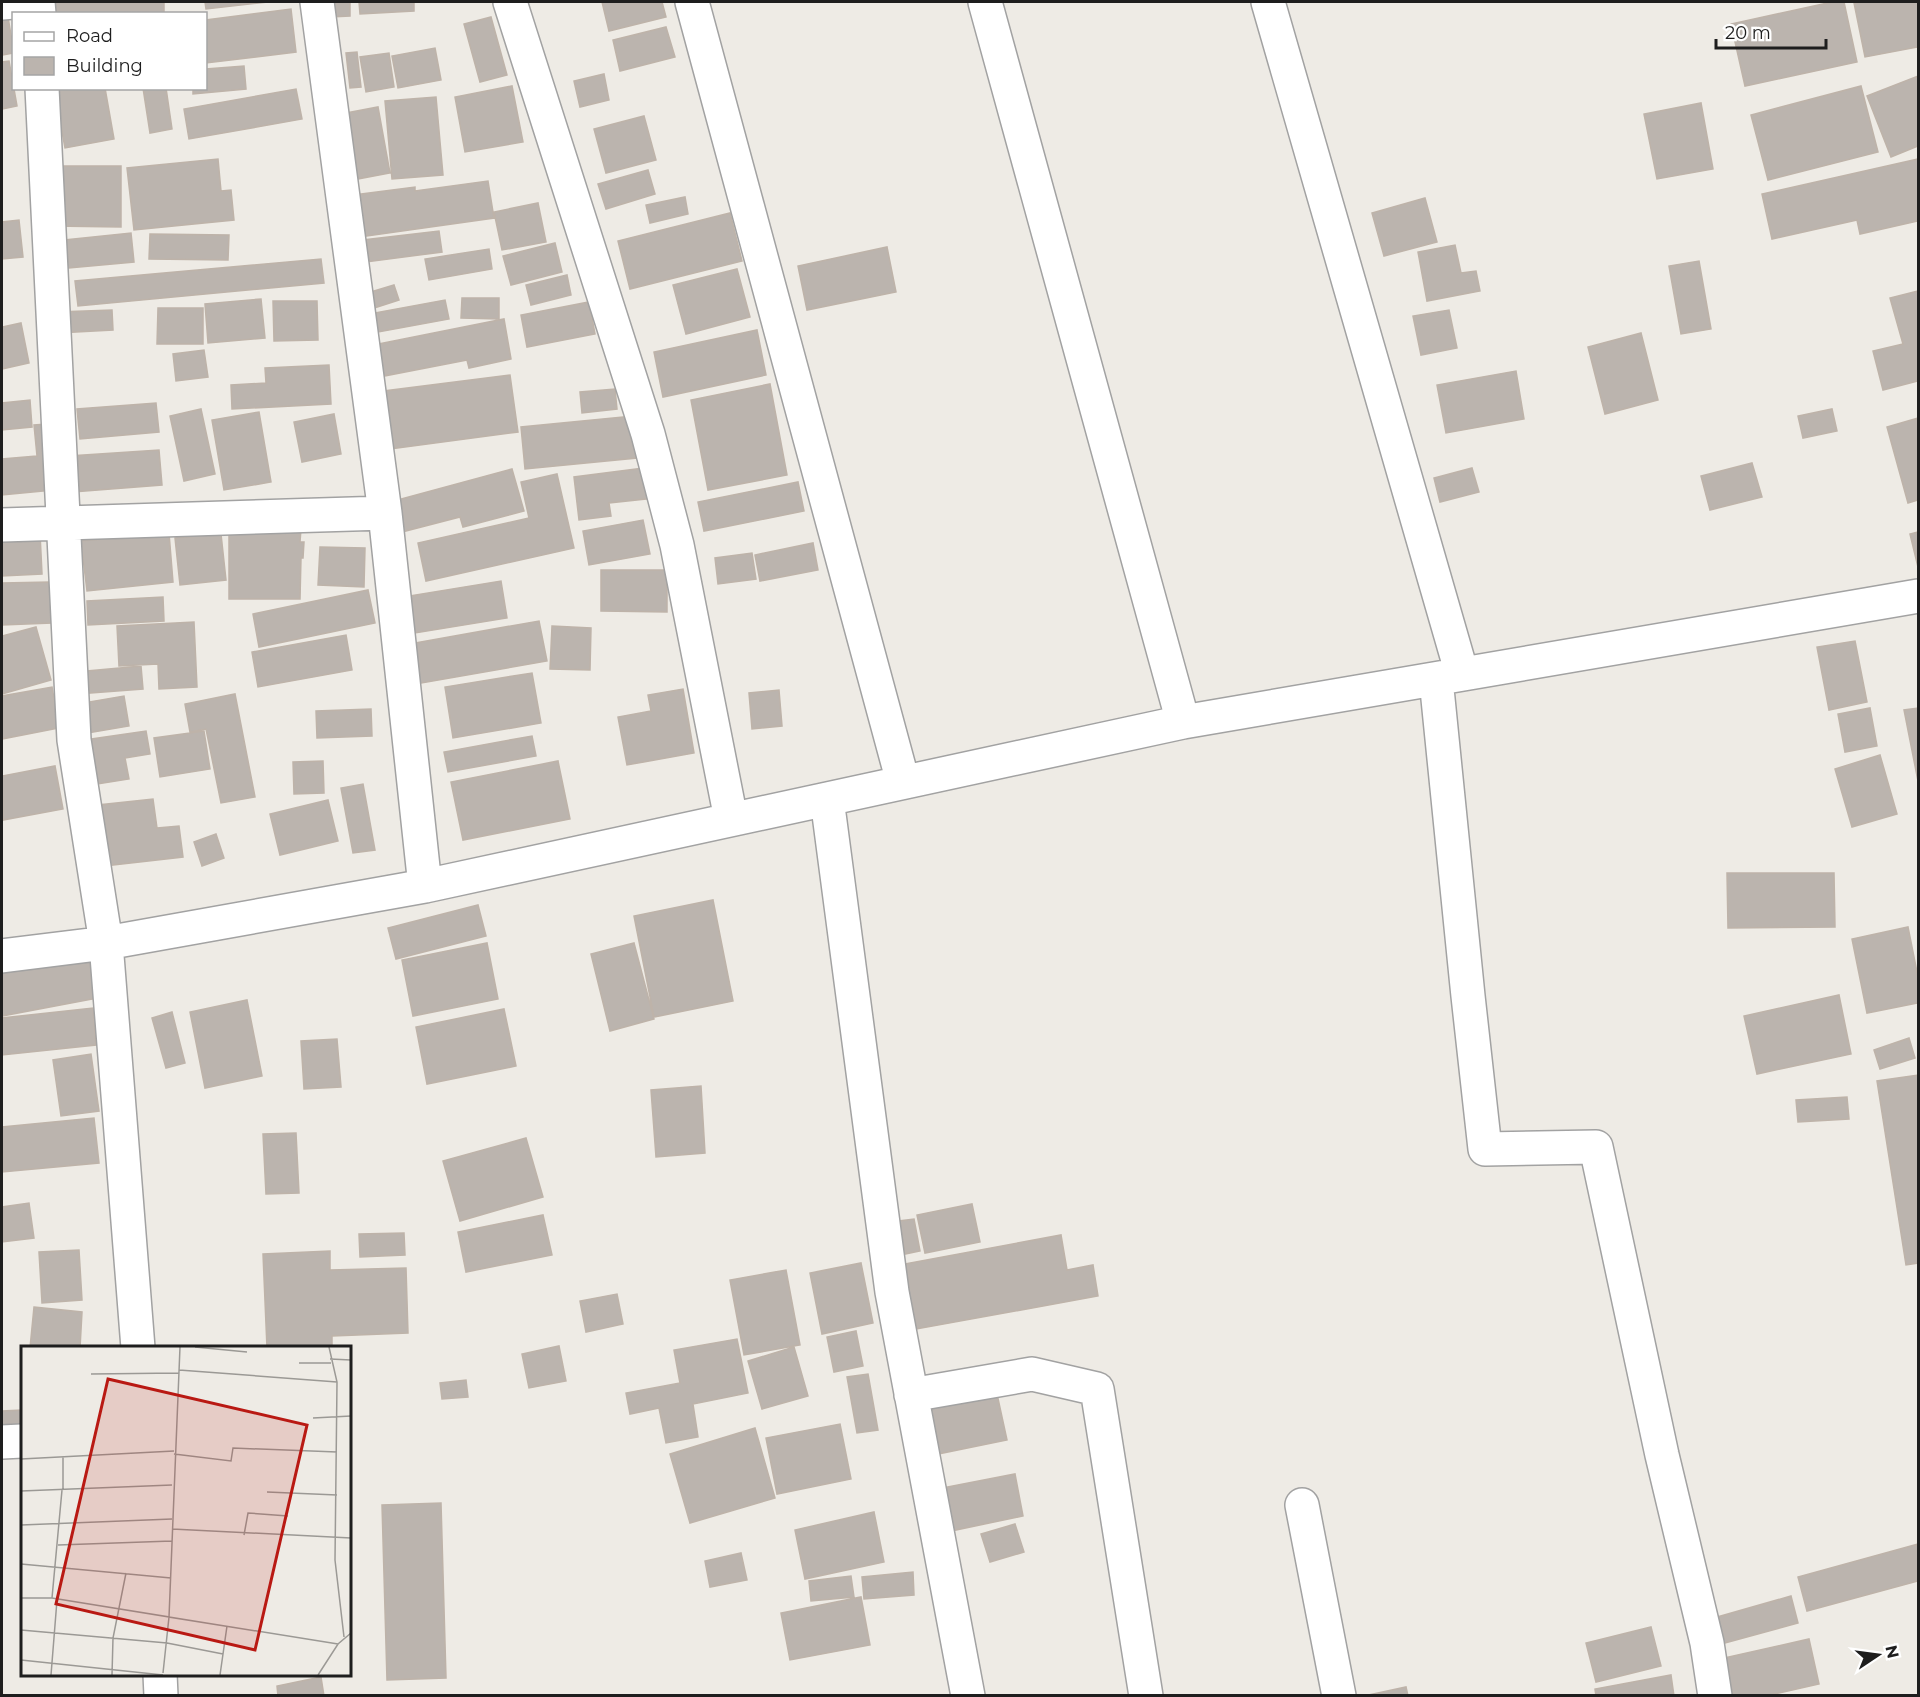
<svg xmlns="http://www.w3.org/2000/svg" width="1920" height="1697" font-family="Montserrat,sans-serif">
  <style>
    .building { fill: #bbb4ae; stroke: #beb3a9; stroke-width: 1.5 }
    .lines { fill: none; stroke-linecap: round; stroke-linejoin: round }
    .minor-casing { stroke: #a2a2a2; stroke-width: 36 }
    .minor { stroke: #fff; stroke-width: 33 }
    .inset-road { fill: none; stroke: #9b9995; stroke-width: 1.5 }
    .view { fill: #b91913; fill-opacity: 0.15; stroke: #b91913; stroke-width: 3 }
    .inset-edge { fill: none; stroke: #1e1e1e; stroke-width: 3 }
  </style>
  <rect width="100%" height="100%" fill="#eeebe5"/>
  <path class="building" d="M54,2h110v10l-110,2z
    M205,2h63l-62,7z
    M329,2h21v14l-20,1z
    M359,2h55v9l-54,3z
    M602,2h60l4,15 -57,14z
    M1832,2h12l13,60 -112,24 -14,-62z
    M1861,2h57v45l-53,10 -11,-54z
    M291,9l5,43 -90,11v-43z
    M7,11l7,42 -12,2v-43z
    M491,17l16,58 -27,7 -16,-58z
    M666,27l9,30 -55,14 -7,-31z
    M435,48l6,32 -43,8 -6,-32z
    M357,52l4,35 -11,1 -4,-35z
    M389,53l5,34 -28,5 -6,-35z
    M9,61l8,45 -15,3v-47z
    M244,66l2,23 -53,5v-6h13v-19z
    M604,74l5,26 -29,7 -6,-26z
    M1918,76v70l-27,11 -24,-61z
    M512,86l11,56 -58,10 -10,-55z
    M1861,86l17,66 -110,28 -17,-65z
    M54,88h51l9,51 -49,9z
    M143,88h23l6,41 -22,4z
    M296,89l6,30 -113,20 -5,-30z
    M436,97l7,78 -51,4 -7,-78z
    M1701,103l12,66 -56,10 -13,-65z
    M378,107l12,66 -43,8 -12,-66z
    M644,116l12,44 -50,13 -12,-44z
    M218,159l3,32 10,-1 3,30 -100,10 -7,-62z
    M1918,159v62l-58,13 -3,-14 -85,19 -10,-45z
    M52,166h69v61l-69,-1z
    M648,170l7,24 -49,15 -8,-25z
    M488,181l6,37 -134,19 -6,-42 61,-8v4z
    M685,197l3,17 -38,9 -4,-18z
    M1425,198l12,44 -53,14 -12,-43z
    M538,203l8,39 -44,8 -8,-38z
    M730,213l12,48 -112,28 -12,-48z
    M19,220l4,37 -21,2v-37z
    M439,231l3,21 -76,10 -3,-22z
    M131,233l3,29 -76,7 -3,-28z
    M150,234l79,1 -1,25 -79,-1z
    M555,243l7,29 -51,13 -8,-29z
    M1455,245l6,28 15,-2 4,20 -53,10 -9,-49z
    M887,247l9,45 -89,18 -9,-44z
    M489,249l3,20 -63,11 -4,-21z
    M321,259l3,24 -246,23 -3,-25z
    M1699,261l12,68 -30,5 -12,-68z
    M737,269l13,48 -64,17 -13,-49z
    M567,275l4,20 -40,10 -5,-20z
    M394,285l5,15 -31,10 -4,-16z
    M1918,291v90l-35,9 -10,-39 30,-7 -13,-46z
    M462,298h37v21l-38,-1z
    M261,299l4,39 -57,5 -3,-39z
    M445,300l4,19 -76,14 -4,-19z
    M273,301h44l1,39 -44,1z
    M589,302l6,32 -68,13 -6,-32z
    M158,308h45v36h-46z
    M112,310l1,20 -55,3 -1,-21z
    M1449,310l8,38 -36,7 -8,-39z
    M504,319l7,40 -42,9 -2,-8 -88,17 -6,-32z
    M21,323l8,40 -27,6v-42z
    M757,330l9,45 -103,22 -9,-45z
    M1641,333l17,67 -53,14 -17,-67z
    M204,350l4,27 -32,4 -3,-27z
    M329,365l2,39 -99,5 -1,-24 35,-2 -1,-15z
    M1516,371l8,48 -78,14 -9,-48z
    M510,375l8,57 -135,18 -7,-58z
    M770,384l17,91 -79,15 -17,-90z
    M615,389l2,20 -35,4 -2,-21z
    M30,400l2,27 -30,3v-27z
    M156,403l3,29 -79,7 -3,-30z
    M201,409l14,65 -31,7 -14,-65z
    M1832,409l5,22 -34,7 -5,-22z
    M259,412l12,70 -47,8 -12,-70z
    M334,414l7,40 -39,8 -8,-40z
    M633,416l4,42 -112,11 -4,-42z
    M1918,418v82l-10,3 -21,-76z
    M47,424l6,66 -51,5v-36l35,-3 -3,-31z
    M159,450l3,35 -89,7 -4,-36z
    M1752,463l10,34 -52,13 -9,-34z
    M651,467l4,31 -46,5 2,13 -32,4 -5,-43z
    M1472,468l7,24 -39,10 -6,-24z
    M512,469l12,42 -61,16 -3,-10 -62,16 -8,-31z
    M557,474l17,74 -148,33 -8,-38 111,-25 -8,-36z
    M798,482l6,29 -100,20 -6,-29z
    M643,520l7,34 -61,11 -6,-34z
    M229,527l72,2 -1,13h4l-1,16h-2l-1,41h-71z
    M1918,532v35l-8,-33z
    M40,533l2,41 -40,2v-42z
    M169,533l4,49 -86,9 -6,-50z
    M221,534l5,46 -46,5 -5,-47z
    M813,543l5,27 -58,11 -5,-26z
    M320,547l45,1 -1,39 -46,-2z
    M752,553l4,26 -38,5 -3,-26z
    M601,570h66v42l-66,-1z
    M501,581l6,37 -92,15 -6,-37z
    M50,582l2,41 -50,2v-42z
    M368,590l7,33 -116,24 -6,-33z
    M163,597l1,24 -76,4 -1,-24z
    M539,621l8,40 -131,23 -7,-40z
    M194,622l3,65 -38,2 -1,-25 -39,2 -2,-40z
    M552,626l39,2 -1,42 -40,-1z
    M36,627l15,53 -49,14v-58z
    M346,635l6,35 -94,17 -6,-35z
    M1855,641l12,61 -38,8 -12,-63z
    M141,666l2,23 -65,5 -2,-22z
    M532,673l9,50 -88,15 -8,-51z
    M52,687l7,41 -57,11v-43z
    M683,689l11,64 -67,12 -9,-48 33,-6 -3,-16z
    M779,690l3,36 -30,3 -3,-36z
    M235,694l20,103 -34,6 -15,-74 -16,3 -5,-28z
    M124,696l5,30 -41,7 -5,-30z
    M1870,708l7,38 -32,6 -7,-38z
    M1918,708v73l-14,-71z
    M371,709l1,27 -55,2 -1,-27z
    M146,731l4,23 -25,4 4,21 -44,7 -7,-45z
    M204,731l6,38 -50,8 -6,-39z
    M532,736l4,20 -88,16 -4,-20z
    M1880,755l17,59 -45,13 -17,-58z
    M323,761l1,32 -30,1 -1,-32z
    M558,761l12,58 -107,21 -12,-58z
    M55,766l8,43 -60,11 -1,-44z
    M363,784l12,66 -22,3 -12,-65z
    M153,799l4,29 22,-2 4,31 -78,9 -7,-61z
    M328,800l10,41 -58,14 -10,-41z
    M216,834l8,24 -22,8 -8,-24z
    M1727,873h107l1,54 -107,1z
    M713,900l20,101 -79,16 -20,-101z
    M478,905l8,31 -90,23 -8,-31z
    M1908,927l10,50v26l-51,10 -15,-74z
    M487,943l11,56 -85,17 -11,-56z
    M634,943l20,76 -44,12 -19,-77z
    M90,952l8,46 -96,18v-48z
    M1839,995l12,59 -94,20 -13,-58z
    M247,1000l15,76 -57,12 -15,-76z
    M93,1008l3,37 -94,10v-37z
    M504,1009l12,57 -89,18 -11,-57z
    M172,1012l13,51 -19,5 -14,-50z
    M1909,1038l6,20 -35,11 -6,-19z
    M337,1039l4,48 -37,2 -3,-48z
    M91,1054l8,57 -38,5 -8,-56z
    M1918,1075v188l-12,2 -29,-184z
    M701,1086l4,67 -49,4 -5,-67z
    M1847,1097l2,22 -51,3 -2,-22z
    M94,1118l5,45 -97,9v-45z
    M296,1133l3,60 -33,1 -3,-60z
    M526,1138l17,59 -83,24 -17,-60z
    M29,1203l5,35 -32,4v-35z
    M972,1204l8,38 -55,11 -8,-38z
    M543,1215l9,40 -86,17 -8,-40z
    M914,1219l6,32 -15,3 -6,-33z
    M404,1233l1,22 -45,2 -1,-23z
    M1061,1235l6,35 26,-5 5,31 -187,34 -12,-65z
    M79,1250l3,50 -40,3 -3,-51z
    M330,1251v19l76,-2 2,65 -76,3v12h-65l-4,-94z
    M861,1263l12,60 -51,11 -12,-61z
    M786,1270l14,75 -56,10 -14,-75z
    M617,1294l6,30 -37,8 -6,-31z
    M34,1307l48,5 -2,36h-50z
    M856,1331l7,35 -29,6 -7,-35z
    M737,1339l11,54 -55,11 5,33 -32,6 -7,-35 -29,6 -4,-21 54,-10 -6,-33z
    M559,1346l7,35 -37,7 -7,-34z
    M794,1347l14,49 -46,13 -14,-48z
    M868,1374l10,56 -21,3 -10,-56z
    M466,1380l2,17 -26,2 -2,-16z
    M997,1394l10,46 -74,15 -10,-45z
    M22,1410v23l-20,1v-23z
    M840,1424l11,55 -74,15 -11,-56z
    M755,1428l20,70 -85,25 -20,-69z
    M1015,1474l8,42 -72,15 -9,-43z
    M441,1503l5,175 -59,2 -5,-175z
    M874,1512l10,50 -79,17 -10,-49z
    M1015,1524l9,28 -34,10 -9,-28z
    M1918,1544v37l-111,30 -9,-34z
    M741,1553l6,27 -37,7 -5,-26z
    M913,1572l1,23 -50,4 -2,-22z
    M851,1576l3,21 -43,4 -2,-20z
    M1791,1596l7,27 -88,24 -7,-26z
    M861,1597l9,48 -80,15 -9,-47z
    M1651,1627l10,39 -65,16 -10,-39z
    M1809,1639l10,45 -53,12h-33l-9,-38z
    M1671,1675l3,21h-78l-1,-7z
    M321,1677l3,19h-46l-1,-10z
    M1406,1687l2,9h-44z"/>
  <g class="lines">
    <g class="minor-casing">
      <path id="minor" d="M38,2l1,12
        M317,2l68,511 40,373
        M510,2l138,432 29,111 54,274
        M692,2l211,780
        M985,2l198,720
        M1268,2l194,672
        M2,3l12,-1
        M2,525l383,-12
        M1436,679l32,317 17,153 111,-2 66,308 45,188 8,53
        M827,799l65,493 76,404
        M2,956l104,-13 -32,-203 -32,-652
        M138,1348l-32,-405 319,-57 758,-164 735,-126
        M911,1395l121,-21 65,15 49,307
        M2,1442l20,-1
        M1302,1505l37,191
        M160,1674l1,22"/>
    </g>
    <use href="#minor" class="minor"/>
  </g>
  <g transform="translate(21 1346)">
    <rect width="330" height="330" fill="#eeebe5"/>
    <path class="inset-road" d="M159,1l-11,270 169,27M174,1l52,5M308,1l8,35 -2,178 9,77M309,13l21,1M278,17h32M158,24l158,12M70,28l88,-1M292,72l38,-2M153,108l57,7 2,-13 104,4M0,113l153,-8M42,143v-32M0,145l151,-6M246,146l70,3M0,179l151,-6M151,183l179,9M223,189l4,-22 40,3M37,199l114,-4M0,218l150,14M0,252h31l117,19 -6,56M31,252l10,-108M0,284l146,13 56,11M0,314l142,15M30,329l6,-75M91,329l1,-37 13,-65M199,329l7,-49M297,329l20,-31 13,-11"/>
    <path class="view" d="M87,33l199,46 -52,225 -199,-46z"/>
    <rect width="330" height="330" class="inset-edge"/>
  </g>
  <rect width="1920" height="1697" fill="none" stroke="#1e1e1e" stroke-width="6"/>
  <rect x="12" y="12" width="195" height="78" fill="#ffffff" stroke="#a5a5a5" stroke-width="1.5"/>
  <rect x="24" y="32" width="30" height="9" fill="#ffffff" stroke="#a5a5a5" stroke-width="1.5"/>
  <text x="66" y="42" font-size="18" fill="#1e1e1e">Road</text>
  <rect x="24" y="57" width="30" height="18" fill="#bbb4ae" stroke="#a5a5a5" stroke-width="1.5"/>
  <text x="66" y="72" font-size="18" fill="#1e1e1e">Building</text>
  <g transform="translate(1878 1655) rotate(77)" stroke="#ffffff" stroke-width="4.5" paint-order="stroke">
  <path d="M0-4.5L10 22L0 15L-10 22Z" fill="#1e1e1e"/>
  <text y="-9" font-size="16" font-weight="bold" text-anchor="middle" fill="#1e1e1e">N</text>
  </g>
  <path d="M1716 39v9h110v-9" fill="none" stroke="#1e1e1e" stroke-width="3"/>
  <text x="1725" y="39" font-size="18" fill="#1e1e1e" stroke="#ffffff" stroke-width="4.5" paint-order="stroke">20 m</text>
</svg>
